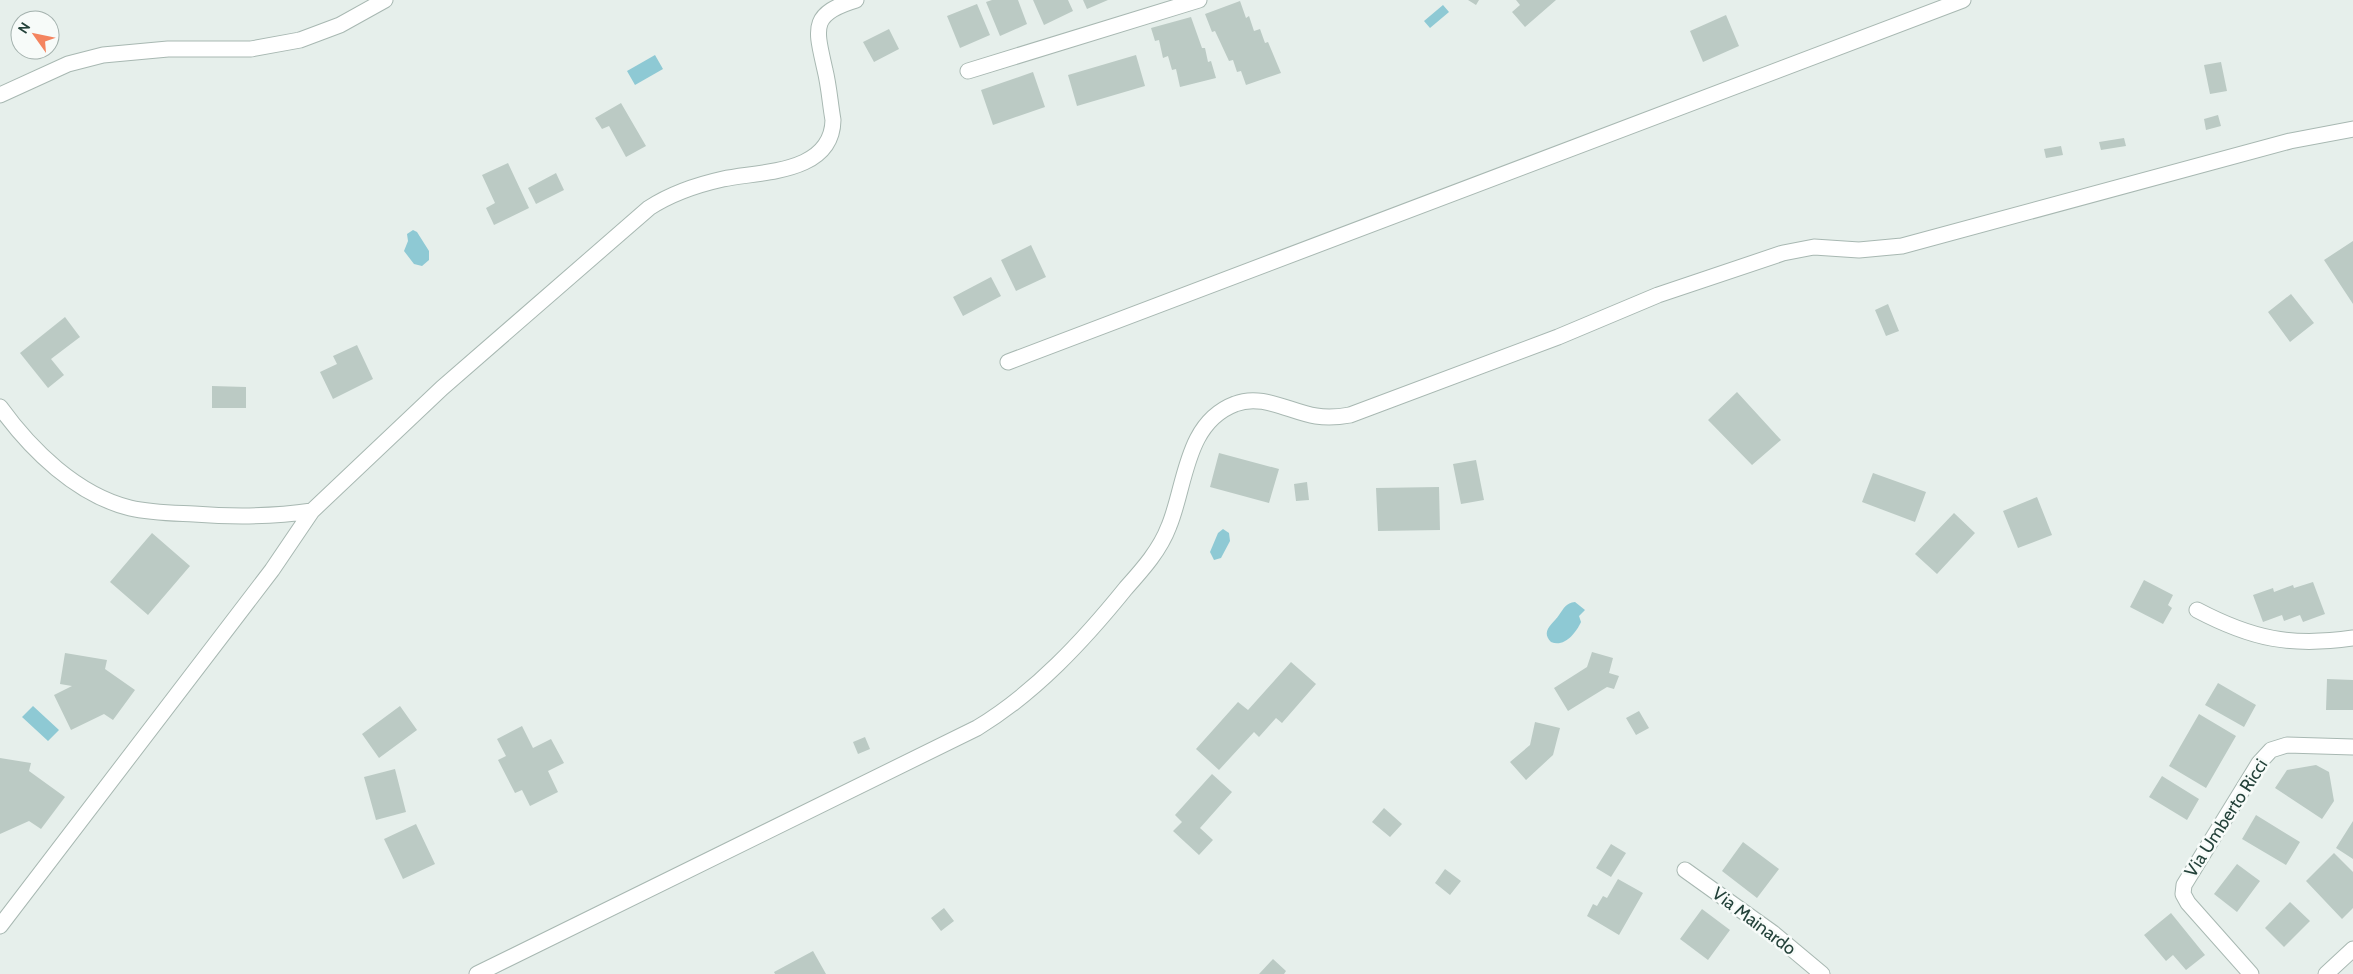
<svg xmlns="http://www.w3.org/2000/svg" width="2353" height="974" font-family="Cabin,sans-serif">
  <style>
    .water { fill: #8ec9d4 }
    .building { fill: #bbcac4 }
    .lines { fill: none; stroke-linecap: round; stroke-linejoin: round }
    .street-casing { stroke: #a8b8b2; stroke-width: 17 }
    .street { stroke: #fff; stroke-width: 15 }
    .labels { text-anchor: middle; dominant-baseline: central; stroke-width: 5; stroke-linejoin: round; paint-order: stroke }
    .street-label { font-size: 18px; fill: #24423a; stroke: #f7fbf9 }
  </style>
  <rect width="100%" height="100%" fill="#e6efeb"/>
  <path class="water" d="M1443,5l6,7 -19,16 -6,-7z
    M655,55l8,14 -28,16 -8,-14z
    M413,230l4,2 12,19v9l-7,6 -8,-2 -10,-13 4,-10 -1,-7z
    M1223,529l6,4 1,8 -9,17 -7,2 -4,-8 8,-19z
    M1575,602l10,8 -6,6 2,6c-5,11 -17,26 -30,20 -11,-11 2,-18 8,-27 5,-7 7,-12 16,-13z
    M33,706l26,24 -11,11 -26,-24z"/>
  <path class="building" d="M992,0h26l9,24 -27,12 -14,-34z
    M1033,0h35l5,11 -29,14z
    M1083,0h25l-21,9z
    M1468,0h11l-3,5z
    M1516,0h40l-31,27 -13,-15 8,-7z
    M1240,1l6,17 3,-2 5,15 6,-2 5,14 3,-1 13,31 -35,12 -5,-14 -4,1 -4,-12 -4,1 -14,-30 -3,1 -7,-18z
    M977,4l13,31 -30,13 -13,-32z
    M1726,15l13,31 -36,16 -13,-31z
    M1191,17l11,31h3l3,14 3,-1 5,17 -36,9 -4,-18 -4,1 -4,-14 -5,2 -4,-18 -4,1 -4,-13z
    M889,29l10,20 -25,13 -11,-20z
    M1136,55l9,31 -68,20 -9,-31z
    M2221,62l6,29 -17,3 -6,-29z
    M1033,72l12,35 -52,18 -12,-35z
    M621,103l25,43 -20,11 -17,-31 -7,3 -7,-11z
    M2218,115l3,11 -15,4 -2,-11z
    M2124,138l2,8 -25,4 -2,-8z
    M2061,146l2,9 -17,3 -2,-9z
    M508,163l21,45 -35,17 -8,-17 9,-5 -13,-28z
    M556,173l8,17 -28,14 -8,-16z
    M2353,241v63l-29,-44z
    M1031,245l15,32 -30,14 -15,-31z
    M991,277l10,19 -38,20 -10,-19z
    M2291,294l23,29 -24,19 -22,-30z
    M1888,304l11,27 -13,5 -11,-26z
    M65,317l15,20 -29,22 13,16 -16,13 -28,-35z
    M357,345l16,34 -40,20 -13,-27 17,-8 -4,-8z
    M212,386l34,1v21h-34z
    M1737,392l44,48 -29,25 -44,-45z
    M1219,453l60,16 -10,34 -59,-16z
    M1476,460l8,40 -23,4 -8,-40z
    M1873,473l53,19 -11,30 -53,-20z
    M1307,482l2,18 -13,1 -2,-17z
    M1439,487l1,43 -62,1 -2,-43z
    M2037,497l15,38 -34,13 -15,-37z
    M1954,513l21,20 -38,41 -22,-20z
    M152,533l38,33 -42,49 -38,-33z
    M2144,580l29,15 -5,10 4,3 -9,16 -33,-17z
    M2313,582l12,32 -22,8 -3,-7 -16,6 -2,-6 -19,7 -10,-27 20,-7 1,4 19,-7 1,3z
    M1592,652l21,6 -4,15 10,3 -5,13 -7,-2 -39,24 -14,-23 33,-21z
    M65,653l42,7 -2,9 30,21 -22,30 -9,-6 -33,16 -17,-35 18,-9 -12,-2z
    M1291,662l25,22 -34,39 -6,-5 -17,19 -5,-5 -35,38 -23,-21 42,-47 10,8z
    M2327,679l26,1v30h-27z
    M2218,683l38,22 -12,22 -39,-22z
    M400,706l17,24 -38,28 -17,-24z
    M1639,711l10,17 -13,7 -10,-17z
    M2199,714l37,22 -30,52 -37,-22z
    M1535,722l25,6 -7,27 -27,25 -16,-18 20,-17z
    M522,726l11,22 18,-9 13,24 -16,8 10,21 -28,14 -8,-16 -7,3 -17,-33 8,-4 -9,-17z
    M865,737l5,12 -12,5 -5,-12z
    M0,758l31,5 -2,8 36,26 -24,32 -12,-8 -29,13z
    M2316,765l13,7 5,29 -12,18 -47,-31 12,-18z
    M395,769l11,43 -30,8 -12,-43z
    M1212,774l20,18 -32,36 13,12 -14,15 -26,-24 9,-9 -7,-7z
    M2162,776l37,23 -12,21 -38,-23z
    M1384,808l18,16 -12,13 -18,-15z
    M2256,815l44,27 -14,23 -44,-26z
    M2353,821v38l-17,-11z
    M416,824l19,40 -32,15 -19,-40z
    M1743,842l36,27 -22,29 -35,-27z
    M1611,844l15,9 -15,24 -15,-9z
    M2334,853l19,19v36l-11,11 -36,-38z
    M2237,864l23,17 -23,31 -23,-18z
    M1445,869l16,12 -11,14 -15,-12z
    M1618,879l25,14 -24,42 -32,-19 6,-12 4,2 6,-10 4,2z
    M2290,902l20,19 -26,26 -19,-19z
    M944,908l10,13 -13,10 -10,-13z
    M1702,909l28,21 -22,30 -28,-21z
    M2171,913l34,42 -19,15 -13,-15 -7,6 -22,-26z
    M813,951l13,23h-51l-1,-2z
    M1273,959l13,12 -2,3h-25z"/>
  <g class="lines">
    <g class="street-casing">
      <path id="street" d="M968,71l231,-71
        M0,95l68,-31 35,-9 65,-6h83l49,-9 40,-15 45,-25
        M1008,362l955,-362
        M0,407c31,43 77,88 130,101 21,5 43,5 64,6 40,3 78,3 118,-3
        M2197,610c55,29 94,37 156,28
        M1685,870l88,63 49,41
        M0,926l272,-356 40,-59 130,-123 207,-180c23,-15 47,-23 74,-29 38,-8 109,-5 110,-59 -3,-17 -4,-34 -8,-50 -9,-41 -16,-56 31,-70
        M477,974l500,-246c58,-35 107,-88 149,-140 17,-19 34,-38 43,-62 17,-41 16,-103 66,-122 27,-11 55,8 81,12 12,2 23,1 34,-1l208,-78 100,-42 125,-42 31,-6 45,3 43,-4 388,-105 63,-12
        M2251,974l-63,-71 -5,-9 1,-9 75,-122 12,-13 16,-5 66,2
        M2326,974l27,-25"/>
    </g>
    <use href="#street" class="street"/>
  </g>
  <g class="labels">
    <g class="street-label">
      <text transform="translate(2226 818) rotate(-57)">Via Umberto Ricci</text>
      <text transform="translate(1754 921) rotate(37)">Via Mainardo</text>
    </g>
  </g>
  <g transform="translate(35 35) rotate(303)"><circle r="24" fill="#f7fbf9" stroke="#a3b1ad"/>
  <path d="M0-4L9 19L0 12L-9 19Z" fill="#f4845f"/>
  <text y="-8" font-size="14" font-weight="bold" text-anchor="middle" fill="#24423a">N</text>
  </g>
</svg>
